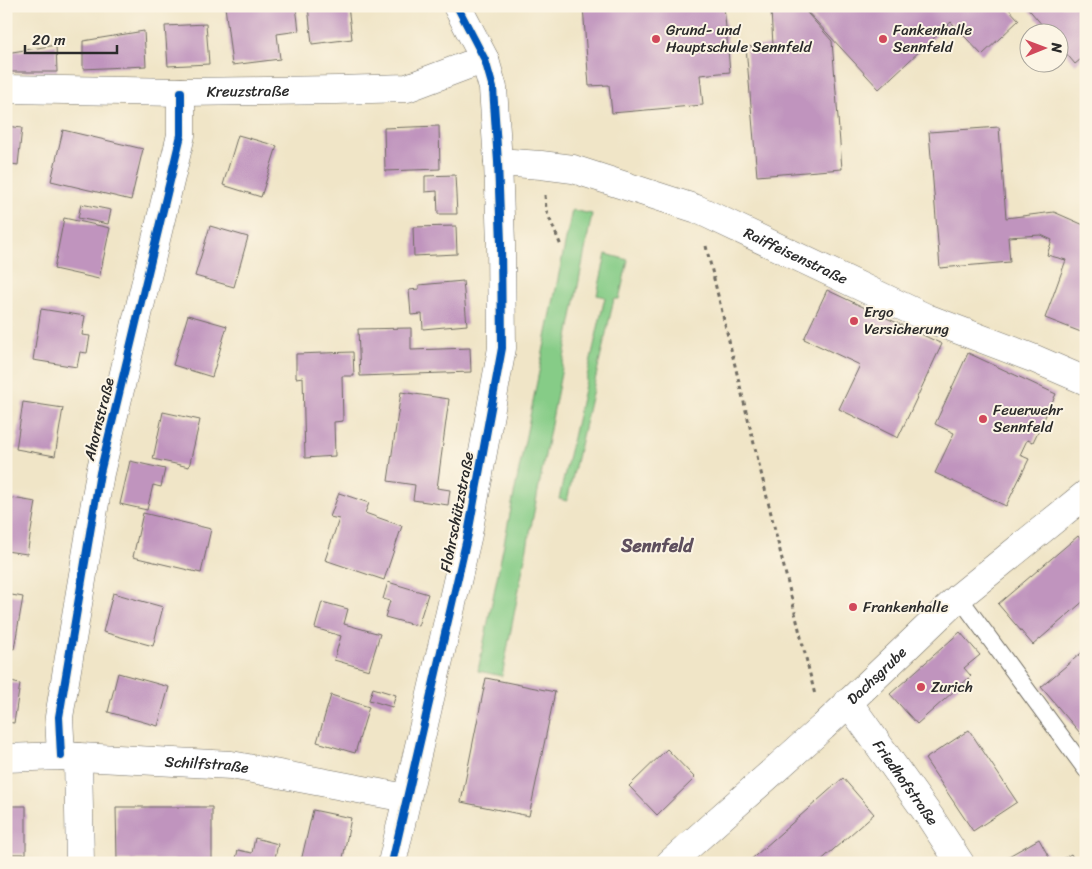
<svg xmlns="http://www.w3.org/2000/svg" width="1092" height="869" font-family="Sriracha,sans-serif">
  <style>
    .pitch { fill: #86cc87; stroke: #587c59 }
    .building { fill: #c094be }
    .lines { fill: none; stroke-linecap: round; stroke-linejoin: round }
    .service-casing { stroke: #706c62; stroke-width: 18 }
    .minor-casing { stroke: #706c62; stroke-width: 29 }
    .path { stroke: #706c62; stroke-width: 3; stroke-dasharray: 4 4; stroke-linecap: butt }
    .service { stroke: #fff; stroke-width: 16 }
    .minor { stroke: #fff; stroke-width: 28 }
    .cycleway-casing { stroke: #fcf5e5; stroke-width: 11 }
    .cycleway { stroke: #0057b8; stroke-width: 8 }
    .poi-dot { fill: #d1495b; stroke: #fcf5e5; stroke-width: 2 }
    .labels { text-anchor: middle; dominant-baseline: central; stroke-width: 4; stroke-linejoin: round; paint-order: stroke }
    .poi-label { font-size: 15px; fill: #2b2b2b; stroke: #fcf5e5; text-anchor: start }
    .street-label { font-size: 15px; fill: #2b2b2b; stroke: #fcf5e5 }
    .quarter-label { font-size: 18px; font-weight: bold; fill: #5f505e; stroke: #fcf5e5 }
  </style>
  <rect width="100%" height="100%" fill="#fcf5e5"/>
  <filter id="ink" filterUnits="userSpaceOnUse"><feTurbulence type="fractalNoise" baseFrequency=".02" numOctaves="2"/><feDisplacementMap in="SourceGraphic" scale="10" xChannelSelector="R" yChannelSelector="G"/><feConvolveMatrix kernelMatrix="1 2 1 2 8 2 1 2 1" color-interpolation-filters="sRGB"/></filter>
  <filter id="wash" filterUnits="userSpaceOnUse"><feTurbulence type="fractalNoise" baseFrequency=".0096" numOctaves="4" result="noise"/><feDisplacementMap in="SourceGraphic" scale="20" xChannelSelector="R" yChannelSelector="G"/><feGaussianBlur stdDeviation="1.12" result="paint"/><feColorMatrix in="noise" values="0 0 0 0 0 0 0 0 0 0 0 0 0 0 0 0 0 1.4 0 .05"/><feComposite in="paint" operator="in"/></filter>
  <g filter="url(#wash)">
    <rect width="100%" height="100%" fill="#f0e5c7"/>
    <path class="pitch" d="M572,210l20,4 -90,462 -24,-5z
      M606,254l22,6 -9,39h-5l-47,202 -8,-2 46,-202 -8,-2z"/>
    <g id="blocks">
      <path class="building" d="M225,6h71l3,25 -22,3 3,25 -48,6z
        M308,6h40l4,33 -40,5z
        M583,6h141l6,66 -30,3 3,30 -91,8 -3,-28 -20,1z
        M766,6h35l31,35 10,128 -85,7 -11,-129 27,-2 -2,-34z
        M802,6h204l13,14 -37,35 -31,-33 -72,67z
        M1026,6h60v49l-11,9 -15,-18v-14h-12z
        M206,24l3,40 -41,2 -3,-40z
        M144,31l2,35 -63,3v-28z
        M56,45l1,27h-51v-19z
        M6,126l16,2 -4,37 -12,-2z
        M439,126l1,43 -55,2 -1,-43z
        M999,127l7,91 48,-6 32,14v108l-41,-16 21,-58 -19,-5 5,-15 -11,-5 -33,2 2,25 -70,6 -11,-136z
        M63,130l80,19 -12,51 -80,-19z
        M238,135l39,11 -16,51 -38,-12z
        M455,175l2,39h-19l-1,-23 -12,1v-16z
        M81,204l30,6 -3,14 -30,-6z
        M64,218l46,10 -11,51 -45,-10z
        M210,226l38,11 -14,50 -39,-11z
        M456,226l1,28 -43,2 -1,-29z
        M463,281l4,44 -44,4 -1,-15 -11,1 -2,-25 10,-1v-4z
        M827,290l115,54 -44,94 -59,-29 21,-44 -56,-26z
        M41,309l44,7 -3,19 8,1 -3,17 -7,-1 -3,15 -44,-7z
        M188,315l39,11 -15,51 -39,-12z
        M411,328v22l59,-2 1,24 -111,4 -2,-47z
        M353,352l1,24h-12l1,45 -9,1 1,34 -30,2 -2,-81 -7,1v-24z
        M968,353l88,41 -23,48 -6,-2 -7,15 9,4 -23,47 -71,-33 19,-40 -19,-9z
        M401,392l48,7 -12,89 13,2 -2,15 -35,-5 2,-15 -27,-4z
        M23,402l40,6 -8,48 -39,-7z
        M163,412l37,8 -11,47 -36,-8z
        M130,461l35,8 -4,18 -8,-2 -6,25 -27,-6z
        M339,493l30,10 -4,10 37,13 -18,54 -59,-20 14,-41 -9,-2z
        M6,497l30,5 -9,52 -21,-3z
        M143,513l68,16 -10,44 -68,-16z
        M1078,536l8,10v53l-53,46 -35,-41z
        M388,582l40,12 -10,32 -33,-9 5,-16 -7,-2z
        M113,593l50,14 -10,39 -50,-14z
        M6,594l17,3 -9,52 -8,-2z
        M322,602l26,7 -4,15 36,10 -11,36 -35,-10 7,-24 -26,-8z
        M960,632l20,23 -16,13 7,8 -54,48 -27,-30z
        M1086,649v91l-45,-53z
        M118,673l51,14 -11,39 -50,-14z
        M486,678l69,14 -26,124 -68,-14z
        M6,681l14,3 -6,39 -8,-1z
        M373,688l23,7 -4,12 -23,-7z
        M331,695l38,12 -14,46 -38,-11z
        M969,730l48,72 -44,29 -48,-72z
        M667,749l28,29 -38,37 -28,-29z
        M843,778l31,36 -56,49h-71z
        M6,806h20v48h-20z
        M116,807h96v53h-95z
        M313,810l38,8 -9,45h-33l-8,-2z
        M255,838l23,6 -4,19h-39l3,-13 14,3z
        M1039,839l13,24h-51l-1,-2z
        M1071,854l5,9h-20z"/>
    </g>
  </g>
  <g filter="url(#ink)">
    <use href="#blocks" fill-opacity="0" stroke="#706c62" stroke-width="1"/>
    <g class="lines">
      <g class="service-casing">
        <path id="service" d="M959,597l127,173"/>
      </g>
      <g class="minor-casing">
        <g id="minor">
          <path id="s1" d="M6,89l175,3 156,-2 70,-2 61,-23 17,-5"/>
          <path id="s2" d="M498,162l43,3 32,4 124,40 230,109 108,41 51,22"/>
          <path id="s3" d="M848,702l82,115 30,46"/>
          <path d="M61,756l-2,-39 41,-244 81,-338v-43"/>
          <path d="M78,757l2,106"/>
          <path id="s4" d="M6,758l55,-2 170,9 175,33"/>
          <path d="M392,863l76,-329 34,-186 -1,-105 -3,-81 -5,-74 -8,-28 -28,-54"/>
          <path id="s5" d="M670,863l153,-136 136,-130 127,-103"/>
        </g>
      </g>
      <path class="path" d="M545,195l1,15 15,36
        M706,246l109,449"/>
      <use href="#service" class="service"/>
      <use href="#minor" class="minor"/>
      <g class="cycleway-casing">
        <path id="cycleway" d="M61,756l-2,-39 41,-244 81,-338v-43
          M392,863l76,-329 34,-186 -1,-105 -3,-81 -5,-74 -8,-28 -28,-54"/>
      </g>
      <use href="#cycleway" class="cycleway"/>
    </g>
  </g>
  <g class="poi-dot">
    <circle cx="656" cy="39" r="5"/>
    <circle cx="883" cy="39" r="5"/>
    <circle cx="854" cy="321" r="5"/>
    <circle cx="983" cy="419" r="5"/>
    <circle cx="853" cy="607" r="5"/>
    <circle cx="921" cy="687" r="5"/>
  </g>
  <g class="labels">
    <g class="poi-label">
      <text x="666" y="30">Grund- und<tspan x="666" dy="17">Hauptschule Sennfeld</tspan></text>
      <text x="893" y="30">Fankenhalle<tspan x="893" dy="17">Sennfeld</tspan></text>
      <text x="864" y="312">Ergo<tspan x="864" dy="17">Versicherung</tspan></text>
      <text x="993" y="410">Feuerwehr<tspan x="993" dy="17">Sennfeld</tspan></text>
      <text x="863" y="607">Frankenhalle</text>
      <text x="931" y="687">Zurich</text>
    </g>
    <g class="street-label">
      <text stroke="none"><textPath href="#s1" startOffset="242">Kreuzstraße</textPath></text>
      <text stroke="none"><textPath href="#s2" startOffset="315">Raiffeisenstraße</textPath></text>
      <text transform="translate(99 419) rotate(-76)">Ahornstraße</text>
      <text transform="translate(457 512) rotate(-79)">Flohrschützstraße</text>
      <text stroke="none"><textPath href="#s5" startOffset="279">Dachsgrube</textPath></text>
      <text stroke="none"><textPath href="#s4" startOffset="201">Schilfstraße</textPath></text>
      <text stroke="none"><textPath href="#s3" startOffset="99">Friedhofstraße</textPath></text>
    </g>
    <g class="quarter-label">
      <text x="657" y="546">Sennfeld</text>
    </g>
  </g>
  <rect width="1092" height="869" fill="none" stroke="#fcf5e5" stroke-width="25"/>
  <g transform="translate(1044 48) rotate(89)"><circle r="24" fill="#fcf5e5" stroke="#a8a49b"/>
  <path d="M0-4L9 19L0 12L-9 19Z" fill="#d1495b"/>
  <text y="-8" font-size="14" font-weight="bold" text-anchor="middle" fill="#2b2b2b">N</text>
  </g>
  <path d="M25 45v8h92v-8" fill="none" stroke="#2b2b2b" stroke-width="2.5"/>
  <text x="32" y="45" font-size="15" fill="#2b2b2b" stroke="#fcf5e5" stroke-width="4" paint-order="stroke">20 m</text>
</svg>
